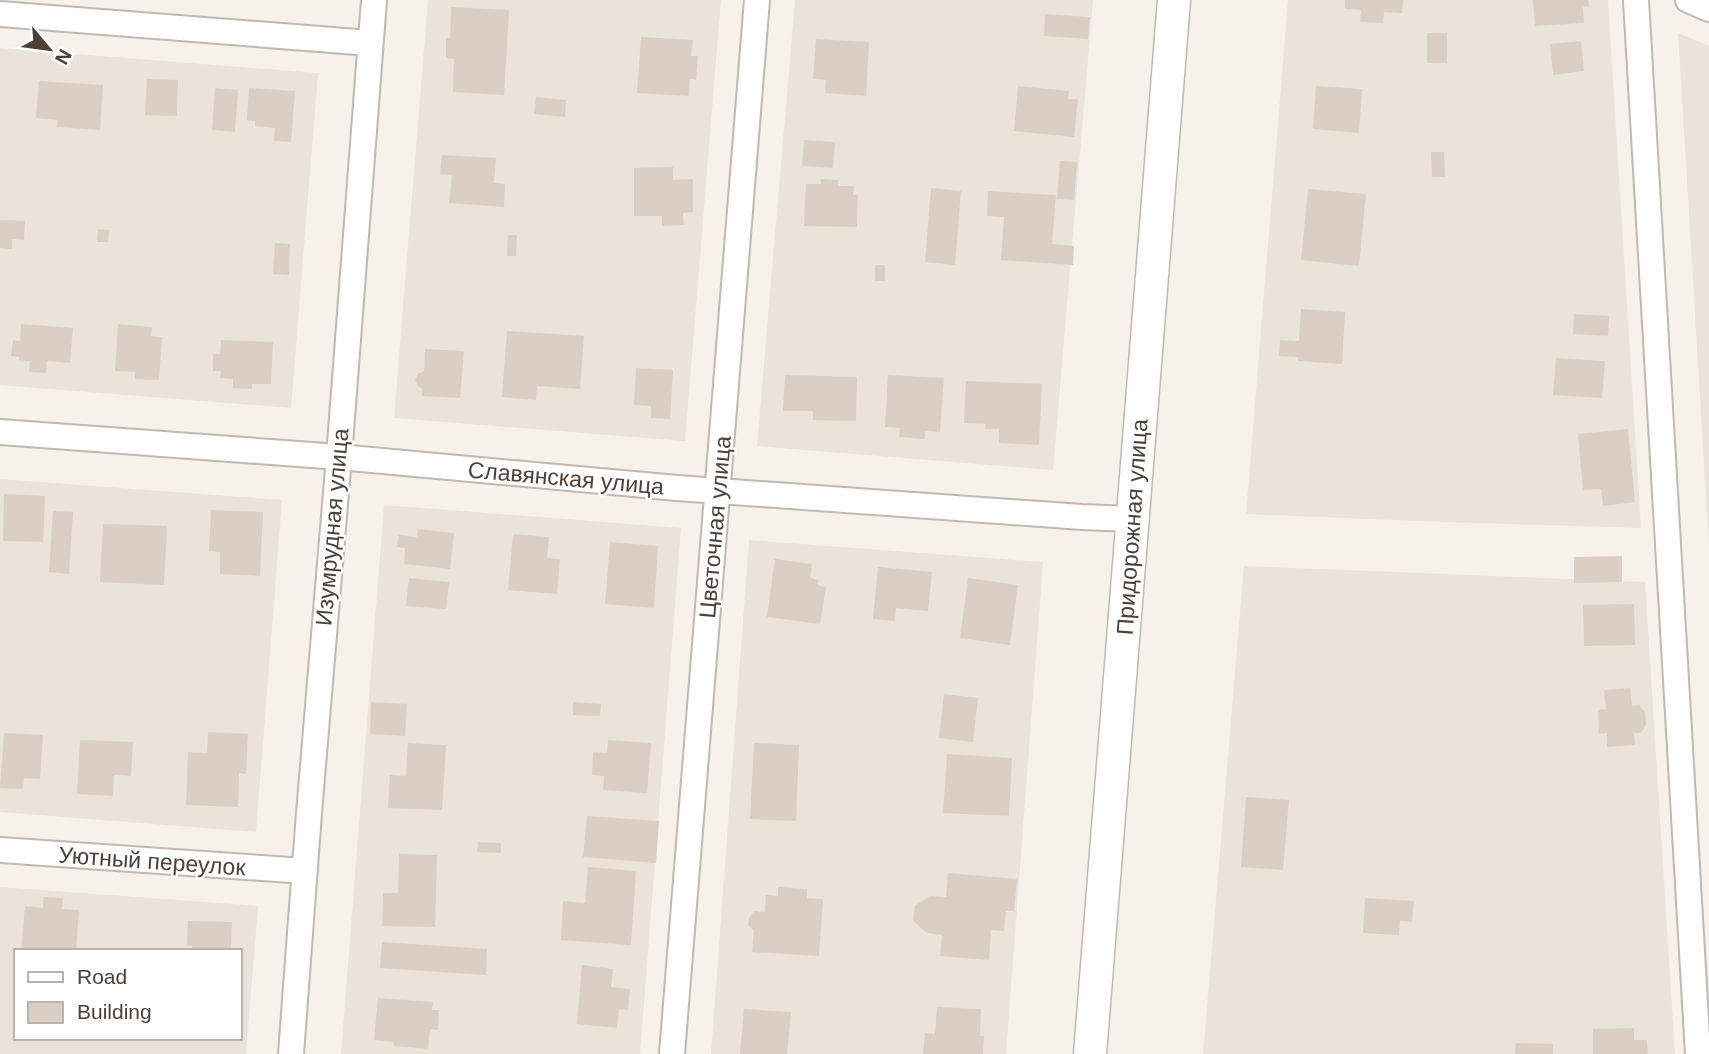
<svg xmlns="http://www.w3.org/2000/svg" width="1709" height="1054" font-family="Helvetica,sans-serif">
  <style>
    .residential { fill: #eae3d9; fill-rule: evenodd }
    .building { fill: #dbcfc3 }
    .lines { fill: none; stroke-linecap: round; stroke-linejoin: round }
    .minor-casing { stroke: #c2b8ad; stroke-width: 28 }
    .tertiary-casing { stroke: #c2b8ad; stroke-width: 35 }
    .minor { stroke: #fff; stroke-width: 24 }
    .tertiary { stroke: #fff; stroke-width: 32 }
    .labels { text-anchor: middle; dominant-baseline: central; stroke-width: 5; stroke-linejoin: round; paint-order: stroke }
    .street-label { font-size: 23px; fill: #4b4138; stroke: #fff }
  </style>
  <rect width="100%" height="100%" fill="#f6f1eb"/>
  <path class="residential" d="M428,0h293l-36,441 -291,-23z
    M795,0h298l-40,470 -296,-24z
    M1288,0h320l33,528 -197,-6 -198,-8z
    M1678,33l31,13v501l-24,-400z
    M0,48l318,25 -27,335 -291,-23z
    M0,479l282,21 -26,332 -256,-20z
    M384,505l297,23 -41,526h-299z
    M749,540l294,22 -37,492h-295z
    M1244,566l401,16 30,472h-472z
    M0,887l258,19 -12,148h-246zM16,951h224v87h-224z"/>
  <path class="building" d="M1345,0h58l-1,13 -18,-1 -1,11 -23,-1 1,-12 -16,-1z
    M1533,0h55l1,6 -6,1 1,16 -49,3z
    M451,7l58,3 -5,85 -51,-3 1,-33 -8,-1v-20h4z
    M1045,14l45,3 -2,22 -44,-3z
    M1427,33h20v30h-20z
    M641,37l52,3 -2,16h7l-2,24 -6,-1 -1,17 -52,-3z
    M816,39l53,3 -3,54 -41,-3 1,-13 -13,-1z
    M1581,41l3,30 -31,4 -3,-31z
    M147,79l31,1 -1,36 -32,-1z
    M39,81l64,4 -3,45 -43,-3 1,-7 -22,-2z
    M1018,86l51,5 -1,8h10l-4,38 -60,-6z
    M1316,86l46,3 -3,44 -46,-4z
    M215,88l23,2 -3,42 -23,-2z
    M249,88l46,3 -4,51 -17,-1 1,-13 -20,-2v-5l-8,-1z
    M536,97l30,3 -1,17 -31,-3z
    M804,140l31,2 -2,26 -31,-2z
    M1431,152h13l1,25h-13z
    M442,155l54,3 -2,25 11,1 -1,23 -55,-4 3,-28 -12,-1z
    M1060,161l17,1 -3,38 -17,-1z
    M673,167v13l20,-1v33l-10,1 1,12 -22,1v-10h-28v-48z
    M821,179l17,1v6h16l-1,9 5,-1 -1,33 -53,-1 2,-42h15z
    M931,188l30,3 -6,74 -30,-3z
    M1308,189l58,5 -7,72 -58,-6z
    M988,191l68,4 -4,49 22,2 -1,19 -72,-5 3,-43 -17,-1z
    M0,220l25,1 -1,19 -12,-1v10l-12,-1z
    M98,229l11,1 -1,12h-11z
    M508,235h9l-1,21h-9z
    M275,243l15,1 -1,31 -16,-1z
    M875,265h10v16h-10z
    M1301,309l44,3 -3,52 -44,-3v-4l-19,-1 1,-16 19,1z
    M1574,314l35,2 -1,20 -35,-2z
    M21,324l52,4 -3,35 -23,-2 -1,12 -17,-1 1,-11 -11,-1v-3l-8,-1 2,-16 7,1z
    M118,324l34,3 -1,9 11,1 -3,43 -24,-1v-7l-20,-1z
    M507,331l77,5 -4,53 -43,-3 -1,14 -34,-3z
    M221,340l52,2 -2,42h-19v5l-19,-1v-9l-13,-1 1,-7h-8v-17h7z
    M425,349l39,2 -4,47 -38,-2v-8l-3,-1 -4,-7 3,-6 6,-3z
    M1556,358l49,3 -3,37 -49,-3z
    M636,368l37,2 -3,49 -19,-1v-12l-17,-1z
    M785,375l72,2 -1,44 -43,-1v-9h-30z
    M888,375l56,3 -4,54 -15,-1v8l-26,-2 1,-9 -15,-1z
    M966,381l76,3 -3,61 -40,-2v-14h-14l1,-5 -22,-1z
    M1628,429l7,73 -32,4 -2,-17 -18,1 -5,-56z
    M4,494l41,2 -2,46 -40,-1z
    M211,510l52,2 -3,64 -40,-2v-22l-11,-1z
    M53,511l20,1 -4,62 -20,-2z
    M103,524l64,2 -3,59 -64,-3z
    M418,529l36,4 -4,36 -46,-5 1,-16 -8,-1 2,-12 18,2z
    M513,534l36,3 -2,21 13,1 -3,35 -49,-4z
    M610,542l48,4 -4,62 -49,-4z
    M1622,556v26l-48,1v-26z
    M775,559l37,5 -2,14 8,2 -1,5 9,2 -6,37 -53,-7z
    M878,567l54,5 -4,39 -32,-3 -1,13 -22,-2z
    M409,578l40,4 -3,27 -40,-3z
    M968,578l50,7 -8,60 -50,-7z
    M1634,604l1,41 -51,1 -1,-41z
    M1630,688l2,18 7,-1 6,7 1,13 -5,8h-7l1,12 -28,2v-14l-8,1 -1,-24 8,-1 -2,-19z
    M944,694l34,4 -5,44 -34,-4z
    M371,702l36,2 -2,32 -35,-2z
    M573,702l28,2 -1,12 -27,-1z
    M208,732l40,2 -2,40 -7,-1 -1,34 -52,-2 2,-53 19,1z
    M4,733l39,2 -3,44 -16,-1 -1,11 -23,-1z
    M80,740l53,2 -2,34 -17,-1 -1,21 -36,-2z
    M608,740l43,3 -4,50 -44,-3 1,-14 -12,-1 1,-23 14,1z
    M408,743l38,2 -4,65 -54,-2 2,-33 16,1z
    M754,743l45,2 -3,76 -46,-2z
    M947,754l65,4 -3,58 -66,-3z
    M1246,797l43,3 -6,70 -42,-3z
    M587,816l72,5 -3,42 -73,-6z
    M478,842l23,1v10l-24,-1z
    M399,854l38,1 -2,72 -53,-1 1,-33h15z
    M588,867l48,4 -5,74 -70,-5 2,-39 22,2z
    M948,873l69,6 -3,32h-8l-2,20 -13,-1 -2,30 -49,-4 2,-21 -15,-2 -14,-12 2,-15 15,-10 16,1z
    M778,887l29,2v9l16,1 -4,57 -67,-4 2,-22 -6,-4 1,-8 5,-7 11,1 1,-17 12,1z
    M44,897l19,1 -1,11 17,1 -3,41h-55l4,-45 18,2z
    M1365,898l49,3 -2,21 -12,-1 -1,14 -36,-2z
    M188,921l44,1 -1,29h-39v-5h-5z
    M382,942l105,7 -1,26 -106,-7z
    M582,965l31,4 -2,18 19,2 -2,21 -9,-1 -2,19 -40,-4z
    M378,998l55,4 -1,8h7l-1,20 -8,-1 -2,20 -34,-3v-4l-20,-2z
    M937,1007l44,2 -1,27h4l-1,18h-60l2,-21 10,1z
    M744,1009l47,3 -4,42h-47z
    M1634,1028v12h13l1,14h-55v-25z
    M1516,1043l37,1v10h-38z"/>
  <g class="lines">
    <g class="minor-casing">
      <path id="minor" d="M1636,0l62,1054
        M1688,0l21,9
        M0,14l370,29
        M0,432l339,25 338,31 405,29 50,2
        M0,850l305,21
        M291,1054l18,-241 30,-356 35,-457
        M672,1054l85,-1054"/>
    </g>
    <g class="tertiary-casing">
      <path id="tertiary" d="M1090,1054l84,-1054"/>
    </g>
    <use href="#minor" class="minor"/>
    <use href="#tertiary" class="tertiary"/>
  </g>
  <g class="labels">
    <g class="street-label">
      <text transform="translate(566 478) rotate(5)">Славянская улица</text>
      <text transform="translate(332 527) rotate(-85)">Изумрудная улица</text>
      <text transform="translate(715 527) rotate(-85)">Цветочная улица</text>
      <text transform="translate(1132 527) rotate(-86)">Придорожная улица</text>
      <text transform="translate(152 861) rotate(4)">Уютный переулок</text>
    </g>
  </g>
  <rect x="14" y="949" width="228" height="91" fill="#ffffff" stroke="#b7b3af" stroke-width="2"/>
  <rect x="28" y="972" width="35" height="10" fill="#ffffff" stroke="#b7b3af" stroke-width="2"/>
  <text x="77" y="984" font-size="21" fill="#4b4138">Road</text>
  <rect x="28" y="1002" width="35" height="21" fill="#dbcfc3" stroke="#b7b3af" stroke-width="2"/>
  <text x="77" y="1019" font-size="21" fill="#4b4138">Building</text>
  <g transform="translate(49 49) rotate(119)" stroke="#ffffff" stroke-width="5" paint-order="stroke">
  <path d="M0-5L12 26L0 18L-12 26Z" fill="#4b4138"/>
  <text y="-10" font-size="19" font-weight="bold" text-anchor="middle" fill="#4b4138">N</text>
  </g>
</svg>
